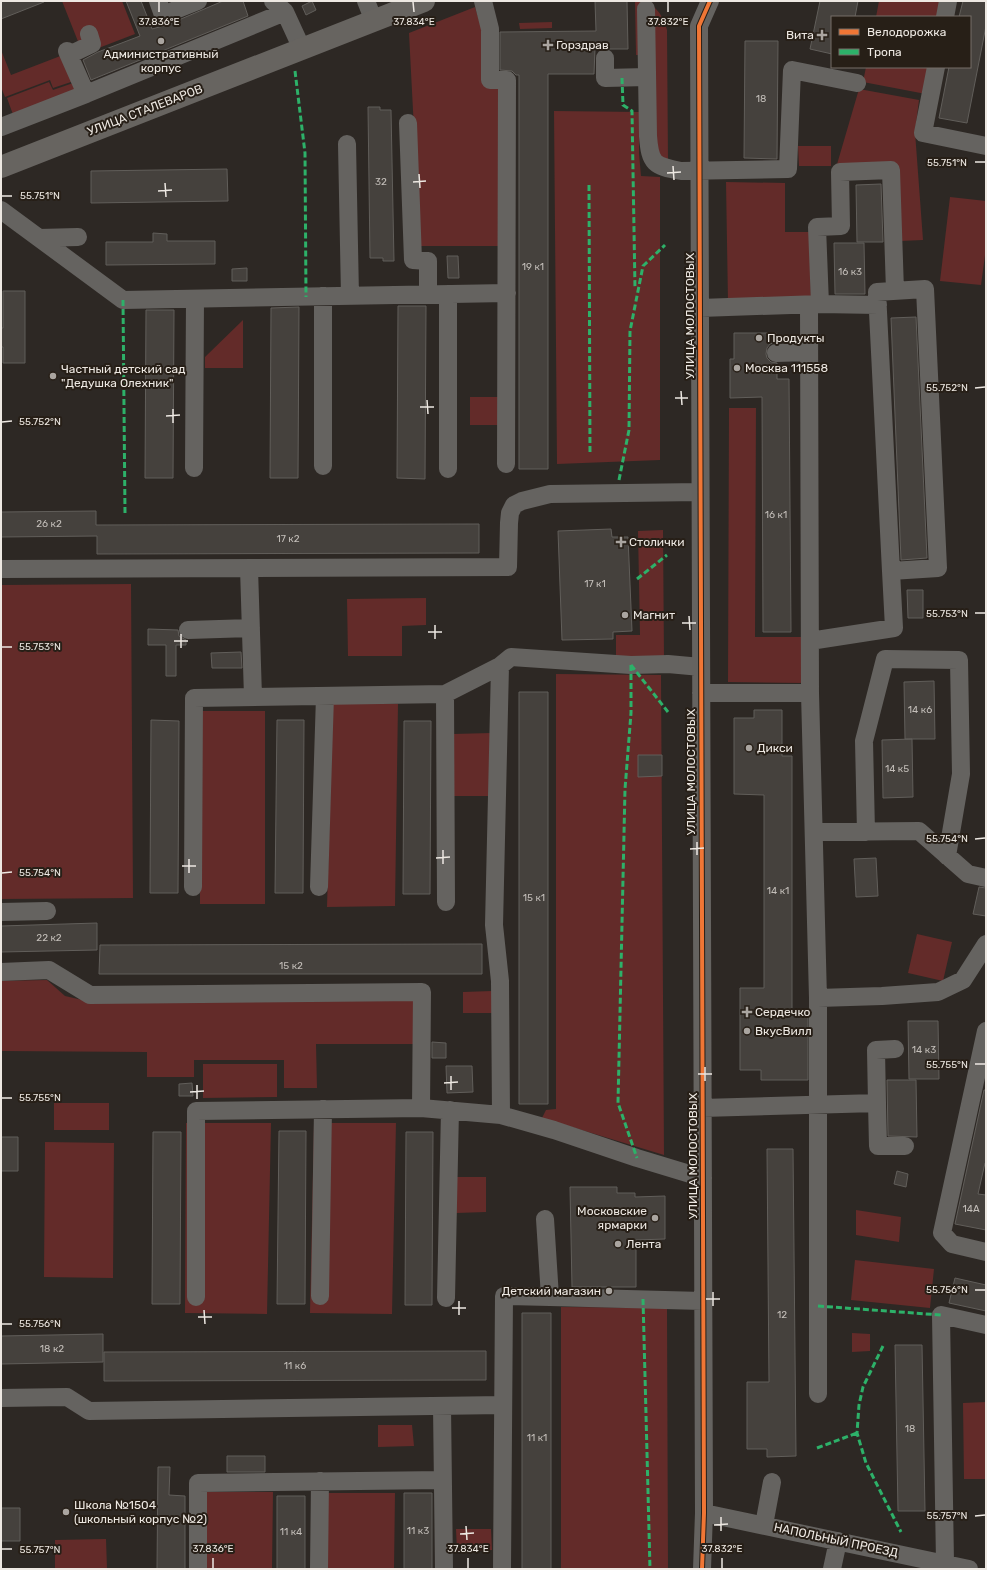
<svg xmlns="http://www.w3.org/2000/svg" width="987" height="1570" font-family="Rubik,sans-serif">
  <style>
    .green { fill: #632b29 }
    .building { fill: #45413d; stroke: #615e5a }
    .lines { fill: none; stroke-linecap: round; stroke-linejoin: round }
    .minor { stroke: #656360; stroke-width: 18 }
    .major { stroke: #676460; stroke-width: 22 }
    .quiet { stroke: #2db169; stroke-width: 3; stroke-dasharray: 6 3; stroke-linecap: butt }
    .cycleway-casing { stroke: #271f17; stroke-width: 6 }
    .cycleway { stroke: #f07635; stroke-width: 4 }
    .ticks { fill: none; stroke: #ede8e2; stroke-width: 1.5 }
    .poi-dot { fill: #aaa5a0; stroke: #271f17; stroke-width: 1.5 }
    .labels { text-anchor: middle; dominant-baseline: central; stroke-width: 4; stroke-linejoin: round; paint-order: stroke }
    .number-label { font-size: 10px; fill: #c3beb9 }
    .poi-label { font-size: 12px; fill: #ede8e2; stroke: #271f17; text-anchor: start }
    .street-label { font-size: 12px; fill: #ede8e2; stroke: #271f17 }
    .ticks-label { font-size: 10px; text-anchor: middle; fill: #ede8e2; stroke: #271f17; stroke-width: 4; stroke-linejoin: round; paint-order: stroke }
  </style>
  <rect width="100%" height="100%" fill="#2d2824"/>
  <path class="green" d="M62,1h60l13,33 -52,20z
    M635,1c19,0 27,12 32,29l1,132 -14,-5 -5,-102h-13z
    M879,1h70l-3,16h-70z
    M475,7l24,79 -1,160h-78l-11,-213z
    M552,22v6l-32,1 -1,-6z
    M1,50l10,25 52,-20 11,26 -21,7 -3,-8 -45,17 -4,-10z
    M866,67h70l-5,28 -68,-13z
    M49,82l4,8 23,-8 4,12 -65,26 -8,-22z
    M859,89l60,11 -4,32 8,108 -23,1 -4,-66 -63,3z
    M554,111l85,1v41l2,23 19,1v283l-103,4z
    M798,146h33v20h-32z
    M726,182l59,1v49h25l1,67 -83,3z
    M950,197l36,4v47l-5,37 -41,-4z
    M243,320v48h-38v-11z
    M470,397h28v28h-28z
    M729,408h27l-1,229h49v46l-76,-1z
    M663,530l1,129 -48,1v-25h24l-2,-104z
    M131,584l2,314 -132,1v-314z
    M426,598v27l-24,1v30h-54l-1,-57z
    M556,674l105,1 3,480 -122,-37 4,-8 10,-1z
    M333,702l65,2 -3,202 -68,1z
    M200,711h65v193h-65z
    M491,733v63h-38v-62z
    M917,934l35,8 -9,39 -35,-8z
    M47,980l18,16 26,6 323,-4v46h-98l1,44h-33v-28h-90v17h-47v-25l-146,-1v-70z
    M492,991v22h-29v-21z
    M203,1064h74v33l-74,1z
    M54,1103h55v27h-55z
    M186,1123h85l-4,191 -82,-1z
    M314,1123h82l-4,191 -82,-1z
    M45,1142l69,1 -1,135 -69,-1z
    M457,1177h29v35l-30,1z
    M856,1210l45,7 -2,25 -43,-7z
    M855,1260l79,9 -4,39 -79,-8z
    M561,1307l106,1 1,261h-107z
    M852,1333l18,1v17l-18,1z
    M986,1402v77h-22l-1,-76z
    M378,1425h34l2,21 -36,1z
    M192,1492h81l-1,77h-82z
    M314,1493h81l-1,76h-82z
    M456,1529h35l1,21 -35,1z
    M106,1539l1,30h-52v-29z"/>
  <path class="building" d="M1,1h43v1l-43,17z
    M126,1h15l11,28 15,-4 56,-24h20l5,15 -157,64 -8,-20 15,-8 42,-16z
    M312,1l4,9 -10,5 -4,-9z
    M595,1h32l1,48h-18l-5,-1 -10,1 -1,25h-46v395h-29v-394h-3l-4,-4 -12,-1v-38l96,-1z
    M820,1h38l-3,16h-23v37l-22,-5z
    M963,1h23v25l-19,97 -28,-5 10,-51h21v-50h-11z
    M745,41h33l-1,118 -33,-1z
    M368,107h12v3h11l3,151h-11v-3h-13z
    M227,169l1,32 -137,2v-32z
    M881,184l2,58h-26l-1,-57z
    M153,233l14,1v7h48v23l-109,1v-23h47z
    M834,243h30l1,51h-30z
    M447,256h11l1,22h-11z
    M247,268v13h-15v-12z
    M3,291h22v72h-22v-16h-2v-19h2z
    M398,306h28l-1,173 -28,-1z
    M299,307l-1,171h-28l1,-170z
    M146,310h28l-1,168h-28z
    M916,317l11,241 -26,2 -10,-242z
    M734,333h42v9l-6,2 -3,4 -1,6 1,4 4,4 6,1v16h12l2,253h-28l-1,-235 -32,1v-39h4z
    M96,511v14l383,-1v29l-382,1v-18l-96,1v-25z
    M611,529l1,8h16l4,94 -19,1v7l-51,1 -4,-109z
    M907,590h16v28h-15z
    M148,629l30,1 1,6 7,4v5h-10v31h-10v-31h-18z
    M241,652l1,16h-30l-1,-15z
    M934,681l1,58h-30l-1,-57z
    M519,692h29v412h-29z
    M754,710h28v46h10v254h16v70h-47v-10h-21v-82h24v-193l-30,-1v-76h20z
    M151,720l28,1 -1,172h-28z
    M277,720h27l-1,173h-28z
    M404,721h27l-1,173h-27z
    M912,739l1,58 -30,1 -1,-58z
    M638,755h24v21l-24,1z
    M876,858l2,38 -22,1 -2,-38z
    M979,887l7,1v28l-13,-2z
    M97,923v27l-96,2v-26z
    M482,944v30h-383l1,-29z
    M908,1021h30l1,58h-30z
    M432,1042l14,1v15h-14z
    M446,1066h26l1,26 -26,1z
    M887,1080h29l1,57 -29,-1z
    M192,1083l1,13h-14v-12z
    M984,1090h2v74l-1,-1 -7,31 8,1v35l-31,-6z
    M279,1131h27l-1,173h-28z
    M153,1132h28l-1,172h-28z
    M406,1132h27l-1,173h-27z
    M1,1137h17v34h-17z
    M767,1149h26l3,307 -29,1v-8h-20v-67h22z
    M897,1171l11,3 -2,13 -12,-3z
    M570,1187h47v6h18v4l30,-1v43l-29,1v47h-64z
    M955,1278l31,7v26l-37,-8z
    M522,1313h29v256h-29z
    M103,1334v28l-102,2v-28z
    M895,1345h27l3,166h-27z
    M486,1351v29l-382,1v-29z
    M227,1456h38v16h-38z
    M158,1467h12l-1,28 16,1v73h-28z
    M404,1493h28v76h-28z
    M277,1496h28v73h-28z
    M1,1508h19v33h-19z"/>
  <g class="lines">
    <path class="minor" d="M158,1l5,14 35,-14
      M273,1l12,11
      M366,1l8,20
      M483,1l7,28v51h17l-1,384
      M646,9l2,127c2,28 6,30 33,35l107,-2 4,-99 65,13
      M945,17l3,-16
      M67,51l19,43 199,-82 17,37
      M69,55l23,-11 -3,-10
      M605,58v20l42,-1
      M936,67l-13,66 63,13
      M408,123l5,137 15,1v33
      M1,127l85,-33
      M347,144l3,152
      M1,210l122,90 384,-7
      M39,238l39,-1
      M925,289l13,279 -47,3 -14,-279z
      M820,304l-3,-77 24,-1 -1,-54 51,-2 4,121
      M809,305l1,388 8,305v396
      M700,308l120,-4 58,1
      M776,353l33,-1
      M323,466v-170
      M194,468l1,-169
      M448,469v-175
      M249,568l4,129
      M1,569l507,-2 1,-44 1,-10 4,-8 8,-4 28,-7 150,-2
      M188,630l63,-2
      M810,641l84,-13 -3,-57
      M701,693h109
      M814,832l105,-1 49,43 18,4
      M866,832l-2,-91 21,-82 74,1 2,114 -14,82
      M193,887l1,-189 251,-4
      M319,887l6,-191
      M446,902l-1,-208 55,-28
      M1,912l46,-1
      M1,972l48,-2 41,25 332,-3 -1,116 80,7 53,15 83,28 66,20
      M818,998l64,-2 56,-4 25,-12 23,-36
      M986,1031l-44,202 10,11 34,8
      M877,1103l1,43h27
      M702,1108l175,-5 -1,-53 19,-1
      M501,1115l-1,-134 -6,-56 6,-259 11,-9 120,8 37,-1 33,3
      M545,1219l5,78 153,4
      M320,1296l3,-187
      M196,1297v-186l225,-3
      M446,1298l4,-188
      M1,1398l66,-1 22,14 414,-6
      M442,1406l2,163
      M704,1513l265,56
      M764,1525l8,-43
      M945,1563l-4,-248 45,10
      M198,1569v-86l245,-3
      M319,1569l1,-88
      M502,1569l2,-273 46,1
      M702,1569l2,-56 -5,-1487 11,-25
      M832,1569l6,-28"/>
    <path class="major" d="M1,167l423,-166"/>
    <path class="quiet" d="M295,71l10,82 1,144
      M622,78l1,27 9,6 3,178
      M589,185l1,269
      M123,300l2,213
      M619,480l10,-50 1,-99 13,-65 22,-21
      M637,579l30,-24
      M631,665v48l-6,76 -7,314 19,55
      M631,665l37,47
      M643,1299l7,270
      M818,1306l123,9
      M883,1346l-20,41 -4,18 -2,28 9,30 35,69
      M817,1448l40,-15"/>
    <g class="cycleway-casing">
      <path id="cycleway" d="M702,1569l2,-56 -5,-1487 11,-25"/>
    </g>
    <use href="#cycleway" class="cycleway"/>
  </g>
  <path class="ticks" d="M159,2v10M413,2l1,10M668,2v10M975,162h10M673,166l1,14M667,173l14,-1M419,174l1,14M413,182l13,-1M165,183l1,14M158,191l14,-1M2,196h10M975,388l10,-1M681,391l1,14M675,398h13M427,400l1,14M420,407h14M173,409v14M166,416l14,-1M2,422l10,-1M975,613h10M689,616l1,14M682,623h14M435,625v14M428,632h14M181,634v14M174,641h14M2,647h10M975,839l10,-1M697,842v13M690,849l14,-1M443,850v14M436,858l14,-1M189,859v14M182,866h14M2,873l10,-1M975,1064h10M705,1067v14M698,1074h14M451,1076v14M444,1083l14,-1M197,1085v14M190,1092l14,-1M2,1098h10M975,1290h10M713,1292v14M706,1299h14M459,1301v14M452,1308h14M204,1310l1,14M198,1317h14M2,1324h10M975,1516l10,-1M721,1517v14M714,1525l14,-1M466,1526l1,14M460,1534l14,-1M2,1549h10M213,1558v10M468,1558v10M722,1558v10"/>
  <g class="poi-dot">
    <path d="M820 29h4v4h4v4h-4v4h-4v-4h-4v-4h4z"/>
    <circle cx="161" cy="41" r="4"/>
    <path d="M546 39h4v4h4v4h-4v4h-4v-4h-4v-4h4z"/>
    <circle cx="759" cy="338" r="4"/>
    <circle cx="737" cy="368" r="4"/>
    <circle cx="53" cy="376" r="4"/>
    <path d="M619 536h4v4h4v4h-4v4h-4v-4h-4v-4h4z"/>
    <circle cx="625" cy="615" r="4"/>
    <circle cx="749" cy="748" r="4"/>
    <path d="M745 1006h4v4h4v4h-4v4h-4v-4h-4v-4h4z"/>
    <circle cx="747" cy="1031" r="4"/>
    <circle cx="655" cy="1218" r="4"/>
    <circle cx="618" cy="1244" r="4"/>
    <circle cx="609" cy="1291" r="4"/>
    <circle cx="66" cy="1512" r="4"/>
  </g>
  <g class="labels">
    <g class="number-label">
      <text x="761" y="99">18</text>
      <text x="381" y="182">32</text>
      <text x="533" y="267">19 к1</text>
      <text x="850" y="272">16 к3</text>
      <text x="776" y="515">16 к1</text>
      <text x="49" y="524">26 к2</text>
      <text x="288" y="539">17 к2</text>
      <text x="595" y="584">17 к1</text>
      <text x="920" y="710">14 к6</text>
      <text x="897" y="769">14 к5</text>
      <text x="778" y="891">14 к1</text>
      <text x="534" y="898">15 к1</text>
      <text x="49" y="938">22 к2</text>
      <text x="291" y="966">15 к2</text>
      <text x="924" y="1050">14 к3</text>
      <text x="971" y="1209">14А</text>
      <text x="782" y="1315">12</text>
      <text x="52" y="1349">18 к2</text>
      <text x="295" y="1366">11 к6</text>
      <text x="910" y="1429">18</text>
      <text x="537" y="1438">11 к1</text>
      <text x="418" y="1531">11 к3</text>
      <text x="291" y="1532">11 к4</text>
    </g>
    <g class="poi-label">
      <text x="814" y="35" text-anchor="end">Вита</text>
      <text x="556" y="45">Горздрав</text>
      <text x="161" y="54" text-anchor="middle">Административный<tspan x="161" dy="14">корпус</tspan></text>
      <text x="767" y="338">Продукты</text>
      <text x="745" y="368">Москва 111558</text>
      <text x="61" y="369">Частный детский сад<tspan x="61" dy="14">"Дедушка Олехник"</tspan></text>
      <text x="629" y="542">Столички</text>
      <text x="633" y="615">Магнит</text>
      <text x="757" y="748">Дикси</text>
      <text x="755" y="1012">Сердечко</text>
      <text x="755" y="1031">ВкусВилл</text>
      <text x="647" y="1211" text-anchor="end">Московские<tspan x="647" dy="14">ярмарки</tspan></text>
      <text x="626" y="1244">Лента</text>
      <text x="601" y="1291" text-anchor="end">Детский магазин</text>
      <text x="74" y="1505">Школа №1504<tspan x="74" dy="14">(школьный корпус №2)</tspan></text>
    </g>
    <g class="street-label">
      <text transform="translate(145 110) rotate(-21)">УЛИЦА СТАЛЕВАРОВ</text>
      <text transform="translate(690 316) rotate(-90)">УЛИЦА МОЛОСТОВЫХ</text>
      <text transform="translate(691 772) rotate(-90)">УЛИЦА МОЛОСТОВЫХ</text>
      <text transform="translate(693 1156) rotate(-90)">УЛИЦА МОЛОСТОВЫХ</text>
      <text transform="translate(836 1540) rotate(12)">НАПОЛЬНЫЙ ПРОЕЗД</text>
    </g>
  </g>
  <g class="ticks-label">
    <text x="159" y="25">37.836°E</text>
    <text x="414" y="25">37.834°E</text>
    <text x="668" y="25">37.832°E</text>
    <text x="947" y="166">55.751°N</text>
    <text x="40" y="199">55.751°N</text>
    <text x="947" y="391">55.752°N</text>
    <text x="40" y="425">55.752°N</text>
    <text x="947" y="617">55.753°N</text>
    <text x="40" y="650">55.753°N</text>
    <text x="947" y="842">55.754°N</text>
    <text x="40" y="876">55.754°N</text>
    <text x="947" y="1068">55.755°N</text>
    <text x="40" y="1101">55.755°N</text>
    <text x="947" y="1293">55.756°N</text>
    <text x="40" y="1327">55.756°N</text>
    <text x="947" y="1519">55.757°N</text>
    <text x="213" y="1552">37.836°E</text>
    <text x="468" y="1552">37.834°E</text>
    <text x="722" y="1552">37.832°E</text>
    <text x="40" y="1553">55.757°N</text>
  </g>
  <rect width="987" height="1570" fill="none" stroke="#ede8e2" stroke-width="4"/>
  <rect x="831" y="16" width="140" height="52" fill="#271f17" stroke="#766f68"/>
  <rect x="839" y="29" width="20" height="6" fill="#f07635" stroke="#766f68"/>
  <text x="867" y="36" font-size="12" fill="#ede8e2">Велодорожка</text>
  <rect x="839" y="49" width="20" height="6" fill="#2db169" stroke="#766f68"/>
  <text x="867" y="56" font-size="12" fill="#ede8e2">Тропа</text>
</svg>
